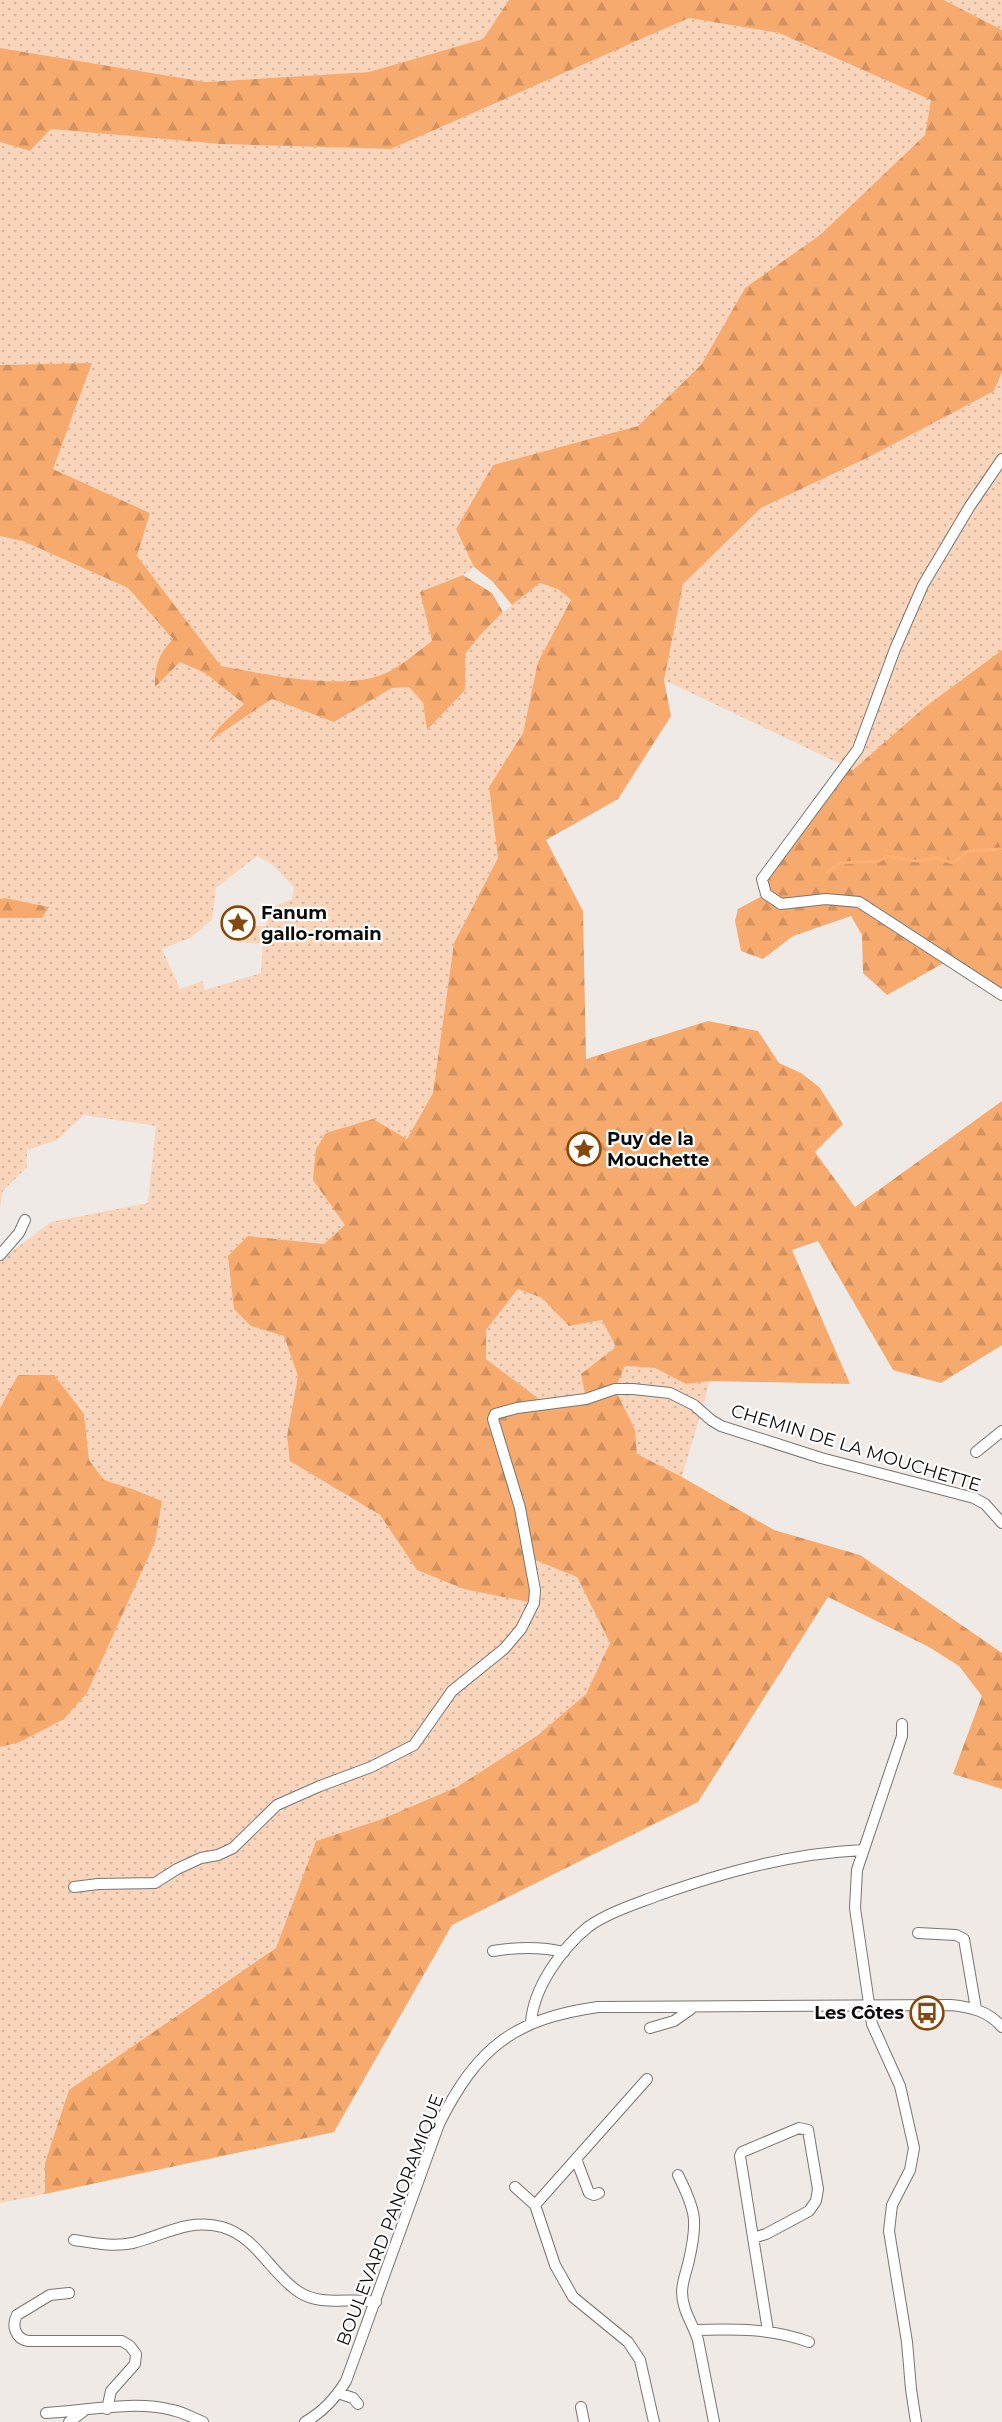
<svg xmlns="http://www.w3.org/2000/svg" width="1002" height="2422" font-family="Montserrat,sans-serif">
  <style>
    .grass { fill: url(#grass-dots); fill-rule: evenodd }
    .forest { fill: url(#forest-firs); fill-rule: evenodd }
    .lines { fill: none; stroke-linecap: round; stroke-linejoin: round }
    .stream { stroke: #fdb074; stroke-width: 3 }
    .street-casing { stroke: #797571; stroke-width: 12 }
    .street { stroke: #fff; stroke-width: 10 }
    .labels { text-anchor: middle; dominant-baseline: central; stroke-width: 4.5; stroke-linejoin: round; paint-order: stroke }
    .poi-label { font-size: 18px; font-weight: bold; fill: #0e0c0b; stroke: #fff; text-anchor: start }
    .street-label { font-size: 18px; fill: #0e0c0b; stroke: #fff }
  </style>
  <defs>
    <pattern id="grass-dots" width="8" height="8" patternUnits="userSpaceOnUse" patternTransform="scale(1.5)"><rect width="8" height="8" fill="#f9d5bb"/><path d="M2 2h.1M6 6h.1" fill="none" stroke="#d4b69f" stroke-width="1.8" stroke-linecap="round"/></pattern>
    <pattern id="forest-firs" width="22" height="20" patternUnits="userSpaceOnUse" patternTransform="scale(1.5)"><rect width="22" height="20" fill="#f7aa6e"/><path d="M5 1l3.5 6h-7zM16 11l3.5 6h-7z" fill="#d3915e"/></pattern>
  </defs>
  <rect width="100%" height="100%" fill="#f0eae6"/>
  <path class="grass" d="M0,0h509l-26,39 -114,33 -163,10 -206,-34z
    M944,0h58v30z
    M689,18l90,15 152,67 -6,35 -105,100 -75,53 -44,77 -63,61 -145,39 -37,64 18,38 -11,8 -42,17 11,49c-14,10 -27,22 -42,30 -38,22 -126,3 -169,-5l-84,-110 13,-43 -97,-44 39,-105 -92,1v-223l30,9 21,-22 169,15 171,5z
    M1002,372v278l-77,57 -72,63 -189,-90 19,-96 78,-76 110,-52 123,-65z
    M0,536l23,5 105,47 45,51 -6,6 -12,41 25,-24 25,11 40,31 -25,22 -10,15 62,-42 63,23 57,-34 17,-1 14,16 4,27 38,-40c0,-11 -2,-24 0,-34 5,-20 58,-60 75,-73l18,6 13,11 -33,62 -15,71 -34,54 9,71 -44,85 -21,150 -26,46 -34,-20 -60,61 32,45 -21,19 -75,-8 2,90 33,10 14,40 -11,60 53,56 40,23 37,55 113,-12 47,19 33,66 -24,51 -48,41 -81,52 -75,32 -66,22 -40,107 -206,142 -25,73v31l-45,9v-456l20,-6 67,-48 67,-151 8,-41 -26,-11 -32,-10 -15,-20 -5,-46 -66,-39 -18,33v-153l10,-2 41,-31 97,-19 8,-77 -72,-11 -27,25 -30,10v17l-24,24 -3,16v-289l48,-11 -43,-9 -5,1zM257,856l17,10 20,21 -2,12 -21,9 -5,18h-15l-14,16 26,2 -2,29 -56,17 -2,-9 -23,8 -18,-40 28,-11 22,-18 4,-32z
    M518,1289l24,9 27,28 33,-6 15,27 -36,27 5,25 -39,6 -61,-46v-29z
    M625,1366l30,2 31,16 24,-3 -28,96 -45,-23 -2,-24 -20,-41z"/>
  <path class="forest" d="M509,0h435l58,30v342l-8,19 -123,65 -110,52 -78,76 -19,96 7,36 -53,83 -72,41 37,71 3,148 122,-38 50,10 21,32 22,10 18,14 24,37 -28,28 40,55 147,-106v244l-61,38 -48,-13 -75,-129 -26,9 58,134 -140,-3 -24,3 -31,-16 -30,-2 -10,23 20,41 2,24 45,23 92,53 86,25 142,98v136l-49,-15 29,-78 -23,-30 -30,-19 -101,-50 -130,205 -246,123 -118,207 -289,62v-31l24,-73 207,-142 40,-107 66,-22 75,-32 81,-52 48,-41 24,-51 -33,-66 -47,-19 4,45 -70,-14 -47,-19 -37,-55 -90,-54 -3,-25 11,-60 -14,-40 -33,-10 -17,-17 -6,-53 20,-20 76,8 21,-19 -32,-45 3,-31 10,-16 47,-14 34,20 26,-46 21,-150 44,-85 -9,-71 34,-54 15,-71 33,-62 -13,-11 -18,-6 -28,22 -20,-24 -18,-14 -18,-38 37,-64 145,-39 63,-61 44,-77 75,-53 105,-100 6,-35 -152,-67 -90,-15 -298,131 -171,-5 -169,-15 -21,22 -30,-9v-94l206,34 163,-10 114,-33zM518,1289l24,9 27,28 33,-6 14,27 -35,27 5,25 -39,6 -61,-46v-29z
    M92,363l-39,106 97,44 -13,43 84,110c43,8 131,27 169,5 15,-8 28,-20 42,-30l-12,-49 43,-17 29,18 11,19 -21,21 -17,21v36l-38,40 -4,-27 -14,-16 -17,1 -58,34 -62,-23 -64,43 12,-16 24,-22 -39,-31 -25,-11 -25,25c0,-22 3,-32 18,-48l-45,-51 -105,-47 -23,-5v-171z
    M1002,650v345l-53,-35 -62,35 -24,-22 -1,-38 -11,-19 -58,20 -30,23 -22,-8 -6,-30 3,-12 28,-15 -4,-15 83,-113 8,4 72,-63z
    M5,898l44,9 -7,11h-42v-19z
    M18,1375h36l30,39 5,46 15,20 31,10 27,11 -7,41 -68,151 -23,26 -44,23 -20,5v-339z"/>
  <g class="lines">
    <path class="stream" d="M827,872l13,-9 39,-2 8,-5 29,5 22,-3 15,5 15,-12 34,-2"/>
    <g class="street-casing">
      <path id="street" d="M1002,459l-32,47 -47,79 -28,64 -37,100 -96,130 4,15 15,10 45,-5 33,3 143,93
        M0,1255l19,-22 6,-13
        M976,1452l26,-21
        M902,1724v12l-45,134 -2,38 17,116 28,62 14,62 -4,22 -18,35 -3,26 18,111 4,47 5,33
        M74,1887l24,-3 57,-1 22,-14 24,-11 17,-3 15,-7 44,-43 43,-19 51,-19 43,-22 38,-54 52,-42 17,-20 13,-26 1,-13 -15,-82 -27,-89 2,-5 22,-6 69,-9 29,-10h18l37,4 24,12 17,15 10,6 100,32 153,40 11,6 17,19
        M918,1933l38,2 8,4 12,70
        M493,1951c24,-4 47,-5 71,1
        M531,2023c2,-35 31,-75 57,-96 21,-15 48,-23 71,-32 66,-23 134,-42 204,-45
        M650,2028l24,-7 17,-12
        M647,2079l-112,126 20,60 18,32 55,45 12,18 14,62
        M576,2159l13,34 5,2 5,-2
        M678,2175c18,36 20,46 11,85 -2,10 -7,22 -7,32 0,18 11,32 16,48l16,82
        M515,2187l20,18
        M753,2238l13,-4 43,-23 7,-10 2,-12 -10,-59 -9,-2 -57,24 -2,4 28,175
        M74,2240c20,3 39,7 59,3 31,-8 56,-25 89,-16 35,10 49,47 77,65 22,15 53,5 77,10
        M69,2293l-19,2 -33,20c-6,11 -1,24 11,26h94l8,5 6,8 -1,10 -24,27 -4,18
        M695,2330c39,-1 77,-2 114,12
        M338,2393l15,5 5,6
        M581,2407l3,15
        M46,2413c39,-2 88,-13 126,-3 11,2 21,8 31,12
        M69,2422l15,-11
        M305,2422c18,-10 30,-23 41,-41l93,-257c38,-76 74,-105 159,-117l353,-2c20,2 37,6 51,22"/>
    </g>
    <use href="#street" class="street"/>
  </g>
  <defs>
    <g id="sight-ring" transform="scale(1.725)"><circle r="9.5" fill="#fff" stroke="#87490b" stroke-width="1.5"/><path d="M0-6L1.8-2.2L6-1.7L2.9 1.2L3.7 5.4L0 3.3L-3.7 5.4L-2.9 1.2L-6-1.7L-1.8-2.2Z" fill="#87490b"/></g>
    <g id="bus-ring" transform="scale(1.725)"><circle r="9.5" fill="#fff" stroke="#87490b" stroke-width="1.5"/><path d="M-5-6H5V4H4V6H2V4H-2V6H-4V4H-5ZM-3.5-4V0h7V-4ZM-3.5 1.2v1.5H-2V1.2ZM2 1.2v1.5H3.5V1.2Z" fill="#87490b"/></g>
  </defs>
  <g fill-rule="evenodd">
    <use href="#sight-ring" x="238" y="923"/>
    <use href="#sight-ring" x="584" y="1149"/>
    <use href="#bus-ring" x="927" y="2013"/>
  </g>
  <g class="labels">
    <g class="poi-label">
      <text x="261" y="913">Fanum<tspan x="261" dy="21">gallo-romain</tspan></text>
      <text x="607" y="1139">Puy de la<tspan x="607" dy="21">Mouchette</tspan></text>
      <text x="904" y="2013" text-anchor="end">Les Côtes</text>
    </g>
    <g class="street-label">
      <text transform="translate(856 1448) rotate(17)">CHEMIN DE LA MOUCHETTE</text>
      <text transform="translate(390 2220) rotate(-69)">BOULEVARD PANORAMIQUE</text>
    </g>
  </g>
</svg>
